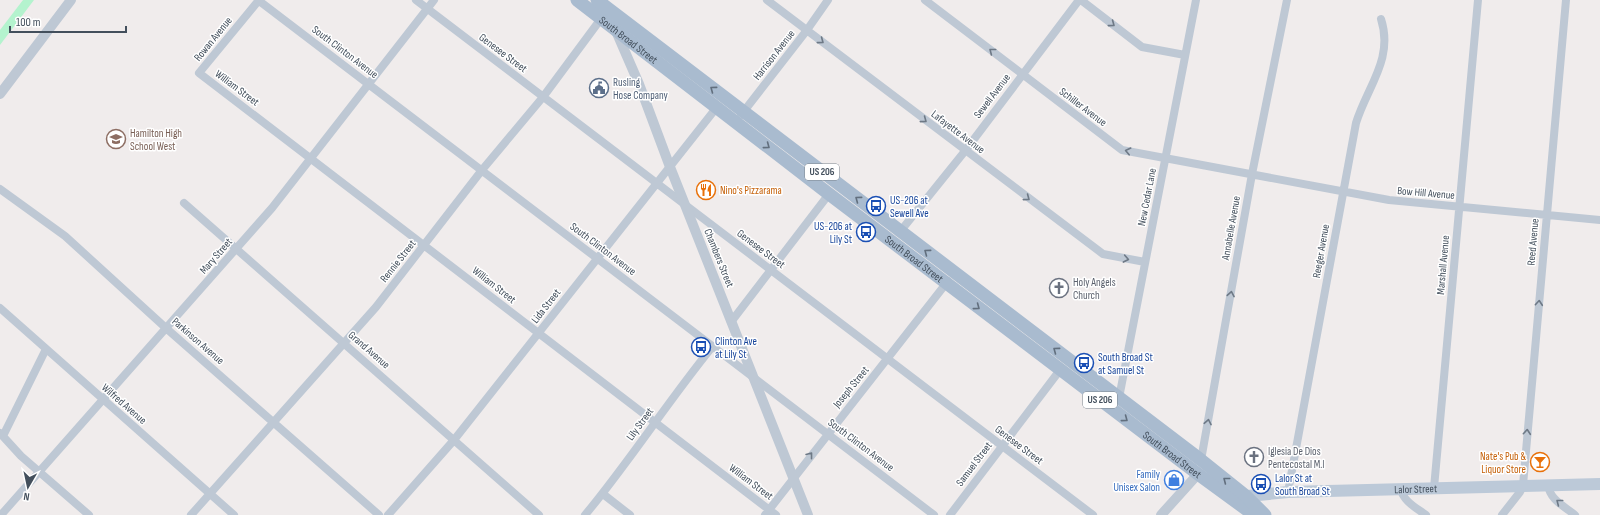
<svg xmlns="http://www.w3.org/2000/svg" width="1600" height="515" font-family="'Sofia Sans Condensed',sans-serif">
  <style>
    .green { fill: #b4f3ce }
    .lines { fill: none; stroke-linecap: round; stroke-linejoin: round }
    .minor { stroke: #bec8d4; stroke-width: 8 }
    .tertiary { stroke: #bec8d4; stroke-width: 10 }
    .secondary { stroke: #bcc9d8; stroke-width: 12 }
    .primary { stroke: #a9bbcf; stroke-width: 13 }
    .oneway { stroke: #6e7986 }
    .oneway2 { stroke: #626f7e }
    .labels { text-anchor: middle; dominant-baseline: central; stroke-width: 3; stroke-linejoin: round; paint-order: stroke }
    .shield { fill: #fff; stroke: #7b848d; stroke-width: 1 }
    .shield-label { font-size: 10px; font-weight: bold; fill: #434f5c }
    .street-label { font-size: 11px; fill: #434f5c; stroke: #fff }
    .service-label { font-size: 11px; fill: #4e5e75; stroke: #fff; text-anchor: start }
    .education-label { font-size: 11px; fill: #785e54; stroke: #fff; text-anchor: start }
    .food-label { font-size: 11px; fill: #c56008; stroke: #fff; text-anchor: start }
    .transit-label { font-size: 11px; fill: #164399; stroke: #fff; text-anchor: start }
    .worship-label { font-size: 11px; fill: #5b616d; stroke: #fff; text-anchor: start }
    .shop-label { font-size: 11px; fill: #366cbe; stroke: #fff; text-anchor: end }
  </style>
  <rect width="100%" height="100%" fill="#f0ecec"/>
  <path class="green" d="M23,0h11l-34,45v-15z"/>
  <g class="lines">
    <path class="minor" d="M258,0l676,515
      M259,0l-60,73 577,442
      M416,0l677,515
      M767,0l336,254 42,8
      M925,0l197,150 267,50 211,20
      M1081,0l61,47 43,8
      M741,115l66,-85 21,-30
      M0,189l65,47 102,93 212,186
      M184,203l355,312
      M899,233l66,-82 114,-151
      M0,308l234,207
      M731,322l98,-128
      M1119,398l77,-398
      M0,433l21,23 68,59
      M3,436l43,-87
      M1201,460l51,-286 35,-174
      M1548,485c2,15 16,21 27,30
      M1400,488c4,14 15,19 26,27
      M1434,488l44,-488
      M1288,492l68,-369c11,-36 38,-64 25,-104
      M603,494l27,21
      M1,515l271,-307 162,-208
      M191,515l185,-208 106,-137 61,-73 60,-81
      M388,515l66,-75 263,-333
      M585,515c45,-54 83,-114 128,-169
      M765,515l183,-234
      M950,515l110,-145
      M1502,515l18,-23 3,-7 43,-485"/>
    <path class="tertiary" d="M616,31l23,53 31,83 138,348
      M0,94l71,-94
      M1161,515l37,-41"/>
    <path class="secondary" id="s1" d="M1238,497l50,-5 312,-8"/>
    <g class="primary">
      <path id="s2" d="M577,0l252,194 369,280 56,41"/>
      <path d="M597,0l604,460 45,36 19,19"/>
    </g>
  </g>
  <defs><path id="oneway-chevron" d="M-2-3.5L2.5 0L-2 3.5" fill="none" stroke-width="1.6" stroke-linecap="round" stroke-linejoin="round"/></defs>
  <g class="oneway">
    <use href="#oneway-chevron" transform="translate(1112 24) rotate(37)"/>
    <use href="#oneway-chevron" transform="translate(821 41) rotate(37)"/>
    <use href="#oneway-chevron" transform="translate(992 51) rotate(-142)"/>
    <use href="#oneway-chevron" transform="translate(924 120) rotate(37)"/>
    <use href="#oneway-chevron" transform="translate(1128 151) rotate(-167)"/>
    <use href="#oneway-chevron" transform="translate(1027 198) rotate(37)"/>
    <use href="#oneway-chevron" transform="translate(1126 259) rotate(11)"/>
    <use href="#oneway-chevron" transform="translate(1231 294) rotate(-80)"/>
    <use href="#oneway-chevron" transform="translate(1539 303) rotate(-85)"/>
    <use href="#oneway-chevron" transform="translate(1208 422) rotate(-79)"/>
    <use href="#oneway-chevron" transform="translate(1527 432) rotate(-85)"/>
    <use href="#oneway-chevron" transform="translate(810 455) rotate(-52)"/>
    <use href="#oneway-chevron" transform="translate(1559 502) rotate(-142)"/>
  </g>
  <g class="oneway2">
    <use href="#oneway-chevron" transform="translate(713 89) rotate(-143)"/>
    <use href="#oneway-chevron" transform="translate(767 146) rotate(37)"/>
    <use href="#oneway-chevron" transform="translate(858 199) rotate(-143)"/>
    <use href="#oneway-chevron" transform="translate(927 252) rotate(-143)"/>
    <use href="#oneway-chevron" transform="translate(977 307) rotate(37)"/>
    <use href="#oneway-chevron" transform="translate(1056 350) rotate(-143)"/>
    <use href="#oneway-chevron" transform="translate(1125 419) rotate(37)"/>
    <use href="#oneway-chevron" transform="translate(1226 480) rotate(-142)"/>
  </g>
  <defs>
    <g id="civic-ring" transform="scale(1)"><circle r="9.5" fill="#fff" stroke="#5c6f8a" stroke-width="1.5"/><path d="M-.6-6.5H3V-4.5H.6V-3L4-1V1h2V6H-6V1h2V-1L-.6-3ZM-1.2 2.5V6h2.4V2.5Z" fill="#5c6f8a"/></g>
    <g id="school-ring" transform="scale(1)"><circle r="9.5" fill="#fff" stroke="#8d6e63" stroke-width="1.5"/><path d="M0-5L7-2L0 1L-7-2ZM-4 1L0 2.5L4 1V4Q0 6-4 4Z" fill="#8d6e63"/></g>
    <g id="restaurant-ring" transform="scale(1)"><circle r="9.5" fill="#fff" stroke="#e8710a" stroke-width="1.5"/><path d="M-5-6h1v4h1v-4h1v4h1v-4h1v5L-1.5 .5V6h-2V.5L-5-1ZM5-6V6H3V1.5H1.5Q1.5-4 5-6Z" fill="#e8710a"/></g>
    <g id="bus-ring" transform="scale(1)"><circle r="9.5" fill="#fff" stroke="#1a4fb4" stroke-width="1.5"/><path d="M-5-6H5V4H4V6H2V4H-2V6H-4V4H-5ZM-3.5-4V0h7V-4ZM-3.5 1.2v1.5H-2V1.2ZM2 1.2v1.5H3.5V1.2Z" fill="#1a4fb4"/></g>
    <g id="church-ring" transform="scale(1)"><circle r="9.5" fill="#fff" stroke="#6b7280" stroke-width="1.5"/><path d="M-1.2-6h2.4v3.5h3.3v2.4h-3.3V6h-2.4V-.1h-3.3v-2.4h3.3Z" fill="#6b7280"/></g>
    <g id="bar-ring" transform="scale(1)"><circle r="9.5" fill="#fff" stroke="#e8710a" stroke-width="1.5"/><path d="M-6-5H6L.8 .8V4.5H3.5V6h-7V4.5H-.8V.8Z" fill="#e8710a"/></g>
    <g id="shop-ring" transform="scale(1)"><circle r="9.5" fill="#fff" stroke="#3f7fe0" stroke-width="1.5"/><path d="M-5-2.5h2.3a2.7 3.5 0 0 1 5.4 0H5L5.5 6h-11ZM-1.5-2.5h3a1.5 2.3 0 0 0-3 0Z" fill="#3f7fe0"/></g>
  </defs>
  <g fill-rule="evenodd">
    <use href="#civic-ring" x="599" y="88"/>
    <use href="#school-ring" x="116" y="139"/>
    <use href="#restaurant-ring" x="706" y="190"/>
    <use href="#bus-ring" x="876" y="206"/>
    <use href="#bus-ring" x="866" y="232"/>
    <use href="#church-ring" x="1059" y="288"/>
    <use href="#bus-ring" x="701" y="347"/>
    <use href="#bus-ring" x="1084" y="363"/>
    <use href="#church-ring" x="1254" y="457"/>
    <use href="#bar-ring" x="1540" y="462"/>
    <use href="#shop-ring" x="1174" y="480"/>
    <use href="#bus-ring" x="1261" y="484"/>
  </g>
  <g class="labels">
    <g class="shield">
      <rect x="805" y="164" width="34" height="16" rx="3"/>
      <rect x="1083" y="392" width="34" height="16" rx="3"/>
    </g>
    <g class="shield-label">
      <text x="822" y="172">US 206</text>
      <text x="1100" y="400">US 206</text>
    </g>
    <g class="street-label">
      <text transform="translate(213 39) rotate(-51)">Rowan Avenue</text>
      <text stroke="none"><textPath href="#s2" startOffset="65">South Broad Street</textPath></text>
      <text transform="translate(345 52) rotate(37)">South Clinton Avenue</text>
      <text transform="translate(503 53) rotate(37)">Genesee Street</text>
      <text transform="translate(774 55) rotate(-52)">Harrison Avenue</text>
      <text transform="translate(237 88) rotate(37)">William Street</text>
      <text transform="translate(992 96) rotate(-53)">Sewell Avenue</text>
      <text transform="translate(1083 107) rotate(37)">Schiller Avenue</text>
      <text transform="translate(958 132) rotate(37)">Lafayette Avenue</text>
      <text transform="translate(1426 193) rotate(5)">Bow Hill Avenue</text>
      <text transform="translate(1147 197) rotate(-79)">New Cedar Lane</text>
      <text transform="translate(1231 228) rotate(-80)">Annabelle Avenue</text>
      <text transform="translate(1533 242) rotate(-85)">Reed Avenue</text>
      <text transform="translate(603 249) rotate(37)">South Clinton Avenue</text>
      <text transform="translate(761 249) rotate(37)">Genesee Street</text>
      <text transform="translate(1321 251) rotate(-80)">Reeger Avenue</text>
      <text transform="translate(216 256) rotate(-49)">Mary Street</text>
      <text transform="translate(719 258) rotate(68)">Chambers Street</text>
      <text stroke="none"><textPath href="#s2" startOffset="425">South Broad Street</textPath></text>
      <text transform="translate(398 261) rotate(-52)">Rennie Street</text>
      <text transform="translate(1443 265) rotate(-85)">Marshall Avenue</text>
      <text transform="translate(494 285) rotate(38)">William Street</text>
      <text transform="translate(546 306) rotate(-52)">Lida Street</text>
      <text transform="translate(198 341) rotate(41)">Parkinson Avenue</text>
      <text transform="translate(369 350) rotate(41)">Grand Avenue</text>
      <text transform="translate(851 387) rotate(-51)">Joseph Street</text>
      <text transform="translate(124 404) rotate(41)">Wilfred Avenue</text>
      <text transform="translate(640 424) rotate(-54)">Lily Street</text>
      <text transform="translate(861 445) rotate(37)">South Clinton Avenue</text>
      <text transform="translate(1019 445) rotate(37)">Genesee Street</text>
      <text stroke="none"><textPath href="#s2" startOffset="749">South Broad Street</textPath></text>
      <text transform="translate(974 464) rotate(-53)">Samuel Street</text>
      <text transform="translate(751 482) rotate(37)">William Street</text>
      <text stroke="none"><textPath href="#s1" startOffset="178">Lalor Street</textPath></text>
    </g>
    <g class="service-label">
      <text x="613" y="82">Rusling<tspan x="613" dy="13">Hose Company</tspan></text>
    </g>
    <g class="education-label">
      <text x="130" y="133">Hamilton High<tspan x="130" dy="13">School West</tspan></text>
    </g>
    <g class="food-label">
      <text x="720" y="190">Nino's Pizzarama</text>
      <text x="1526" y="456" text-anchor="end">Nate's Pub &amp;<tspan x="1526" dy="13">Liquor Store</tspan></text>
    </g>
    <g class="transit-label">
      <text x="890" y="200">US-206 at<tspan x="890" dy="13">Sewell Ave</tspan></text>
      <text x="852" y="226" text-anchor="end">US-206 at<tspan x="852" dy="13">Lily St</tspan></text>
      <text x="715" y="341">Clinton Ave<tspan x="715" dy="13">at Lily St</tspan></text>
      <text x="1098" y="357">South Broad St<tspan x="1098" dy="13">at Samuel St</tspan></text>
      <text x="1275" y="478">Lalor St at<tspan x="1275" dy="13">South Broad St</tspan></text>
    </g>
    <g class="worship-label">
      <text x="1073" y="282">Holy Angels<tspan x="1073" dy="13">Church</tspan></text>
      <text x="1268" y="451">Iglesia De Dios<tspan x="1268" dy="13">Pentecostal M.I</tspan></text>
    </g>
    <g class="shop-label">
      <text x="1160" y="474">Family<tspan x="1160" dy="13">Unisex Salon</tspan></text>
    </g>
  </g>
  <g transform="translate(28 487) rotate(189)" stroke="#ffffff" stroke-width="3" paint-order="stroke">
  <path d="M0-3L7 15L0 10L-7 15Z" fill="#434f5c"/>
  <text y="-6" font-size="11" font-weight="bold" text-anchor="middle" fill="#434f5c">N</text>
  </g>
  <path d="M10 26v6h116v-6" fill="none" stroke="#434f5c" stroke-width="2"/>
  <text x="16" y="26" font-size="12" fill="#434f5c" stroke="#ffffff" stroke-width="3" paint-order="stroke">100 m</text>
</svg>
